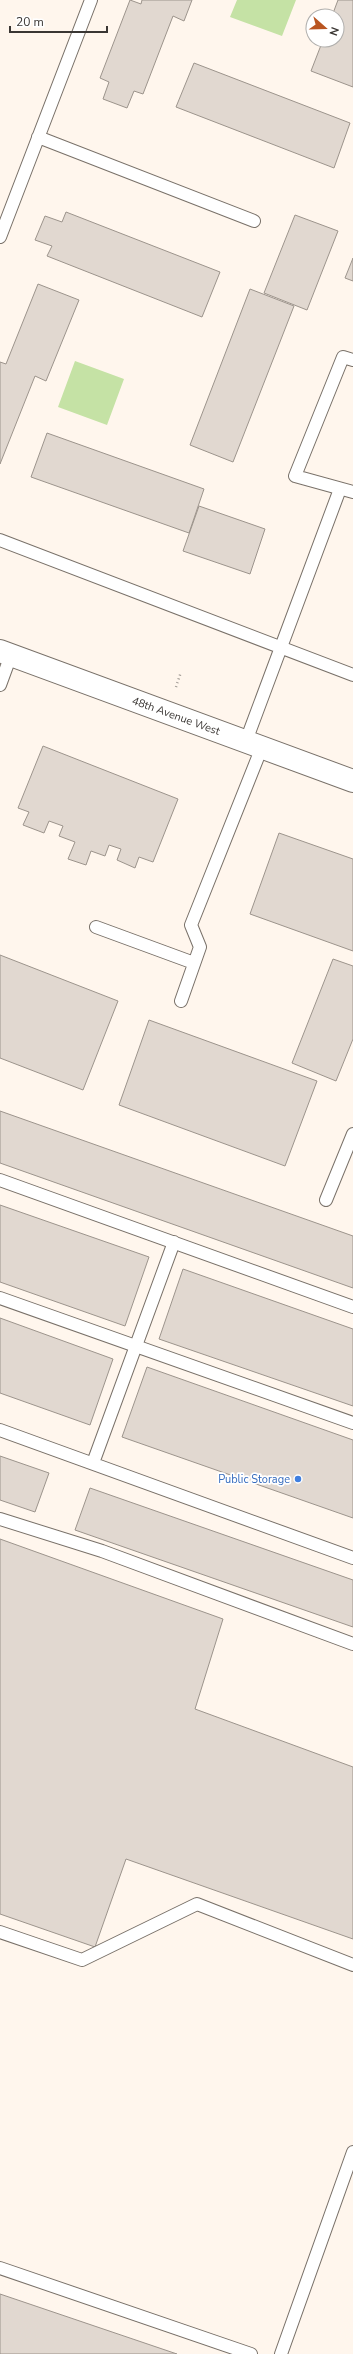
<svg xmlns="http://www.w3.org/2000/svg" width="353" height="2354" font-family="'Nunito Sans',sans-serif">
  <style>
    .green { fill: #c5e2a5 }
    .building { fill: #e1d8d0; stroke: #9c948c }
    .lines { fill: none; stroke-linecap: round; stroke-linejoin: round }
    .service-casing { stroke: #797169; stroke-width: 14 }
    .tertiary-casing { stroke: #797169; stroke-width: 24 }
    .path { stroke: #9c9690; stroke-width: 2.5; stroke-dasharray: 1 3; stroke-linecap: butt }
    .service { stroke: #fff; stroke-width: 12 }
    .tertiary { stroke: #fff; stroke-width: 22 }
    .shop-dot { fill: #3f7fe0; stroke: #fff; stroke-width: 1.5 }
    .labels { text-anchor: middle; dominant-baseline: central; stroke-width: 3.5; stroke-linejoin: round; paint-order: stroke }
    .street-label { font-size: 11px; fill: #3a3633; stroke: #fff }
    .shop-label { font-size: 11px; fill: #366cbe; stroke: #fff; text-anchor: end }
  </style>
  <rect width="100%" height="100%" fill="#fff6ed"/>
  <path class="green" d="M237,0h59l-14,36 -52,-19z
    M75,361l49,18 -17,46 -49,-18z"/>
  <path class="building" d="M130,0l11,4 1,-4h50l-8,21 -11,-5 -30,78 -9,-3 -7,17 -24,-9 6,-17 -9,-4z
    M338,0h15v87l-42,-16 12,-31h14v-24h-5z
    M194,63l156,60 -16,45 -158,-61z
    M66,212l154,60 -18,45 -155,-61 5,-10 -17,-6 10,-24 17,6z
    M295,215l43,16 -31,79 -43,-17z
    M353,258v23l-8,-3z
    M38,284l41,16 -33,81 -11,-5 -35,88v-102l6,2z
    M250,289l44,17 -61,156 -43,-17z
    M47,433l157,56 -15,44 -158,-56z
    M199,506l66,23 -15,45 -67,-23z
    M43,746l135,53 -25,63 -14,-5 -4,11 -18,-8 4,-11 -12,-4 -4,11 -14,-5 -5,14 -18,-6 7,-17 -16,-6 4,-10 -14,-5 -5,12 -21,-8 6,-13 -11,-4z
    M279,833l74,26v92l-103,-37z
    M0,955l118,46 -35,89 -83,-32z
    M333,959l20,7v73l-17,42 -44,-18z
    M149,1020l168,61 -32,85 -166,-61z
    M0,1111l353,125v52l-353,-125z
    M0,1205l149,52 -24,69 -125,-44z
    M183,1269l170,60v77l-194,-67z
    M0,1318l113,41 -23,66 -90,-32z
    M147,1367l206,73v78l-231,-81z
    M0,1456l49,17 -14,39 -35,-12z
    M90,1488l263,92v47l-278,-97z
    M0,1539l223,80 -28,90 158,58v172l-227,-80 -31,88 -95,-33z
    M0,2294l177,60h-177z"/>
  <g class="lines">
    <g class="service-casing">
      <path id="service" d="M38,137l216,84
        M0,237l91,-237
        M353,360l-10,-3 -48,119 58,16
        M0,540l353,135
        M0,685l11,-30
        M246,741l94,-252
        M96,927l98,36
        M181,1001l19,-54 -9,-22 71,-178
        M0,1180l353,127
        M326,1200l27,-66
        M0,1298l353,125
        M0,1430l353,128
        M93,1463l81,-221
        M0,1519l102,32 251,93
        M0,1932l82,28 115,-56 156,61
        M0,2268l251,86
        M281,2354l72,-202"/>
    </g>
    <g class="tertiary-casing">
      <path id="tertiary" d="M0,651l353,130"/>
    </g>
    <path class="path" d="M176,687l5,-15"/>
    <use href="#service" class="service"/>
    <use href="#tertiary" class="tertiary"/>
  </g>
  <circle class="shop-dot" cx="298" cy="1479" r="4"/>
  <g class="labels">
    <g class="street-label">
      <text transform="translate(176 716) rotate(20)">48th Avenue West</text>
    </g>
    <g class="shop-label">
      <text x="290" y="1479">Public Storage</text>
    </g>
  </g>
  <g transform="translate(325 28) rotate(110)"><circle r="19" fill="#ffffff" stroke="#b0afad"/>
  <path d="M0-3L7 15L0 10L-7 15Z" fill="#b95521"/>
  <text y="-6" font-size="11" font-weight="bold" text-anchor="middle" fill="#3a3633">N</text>
  </g>
  <path d="M10 26v6h97v-6" fill="none" stroke="#3a3633" stroke-width="2"/>
  <text x="16" y="26" font-size="12" fill="#3a3633" stroke="#ffffff" stroke-width="3" paint-order="stroke">20 m</text>
</svg>
